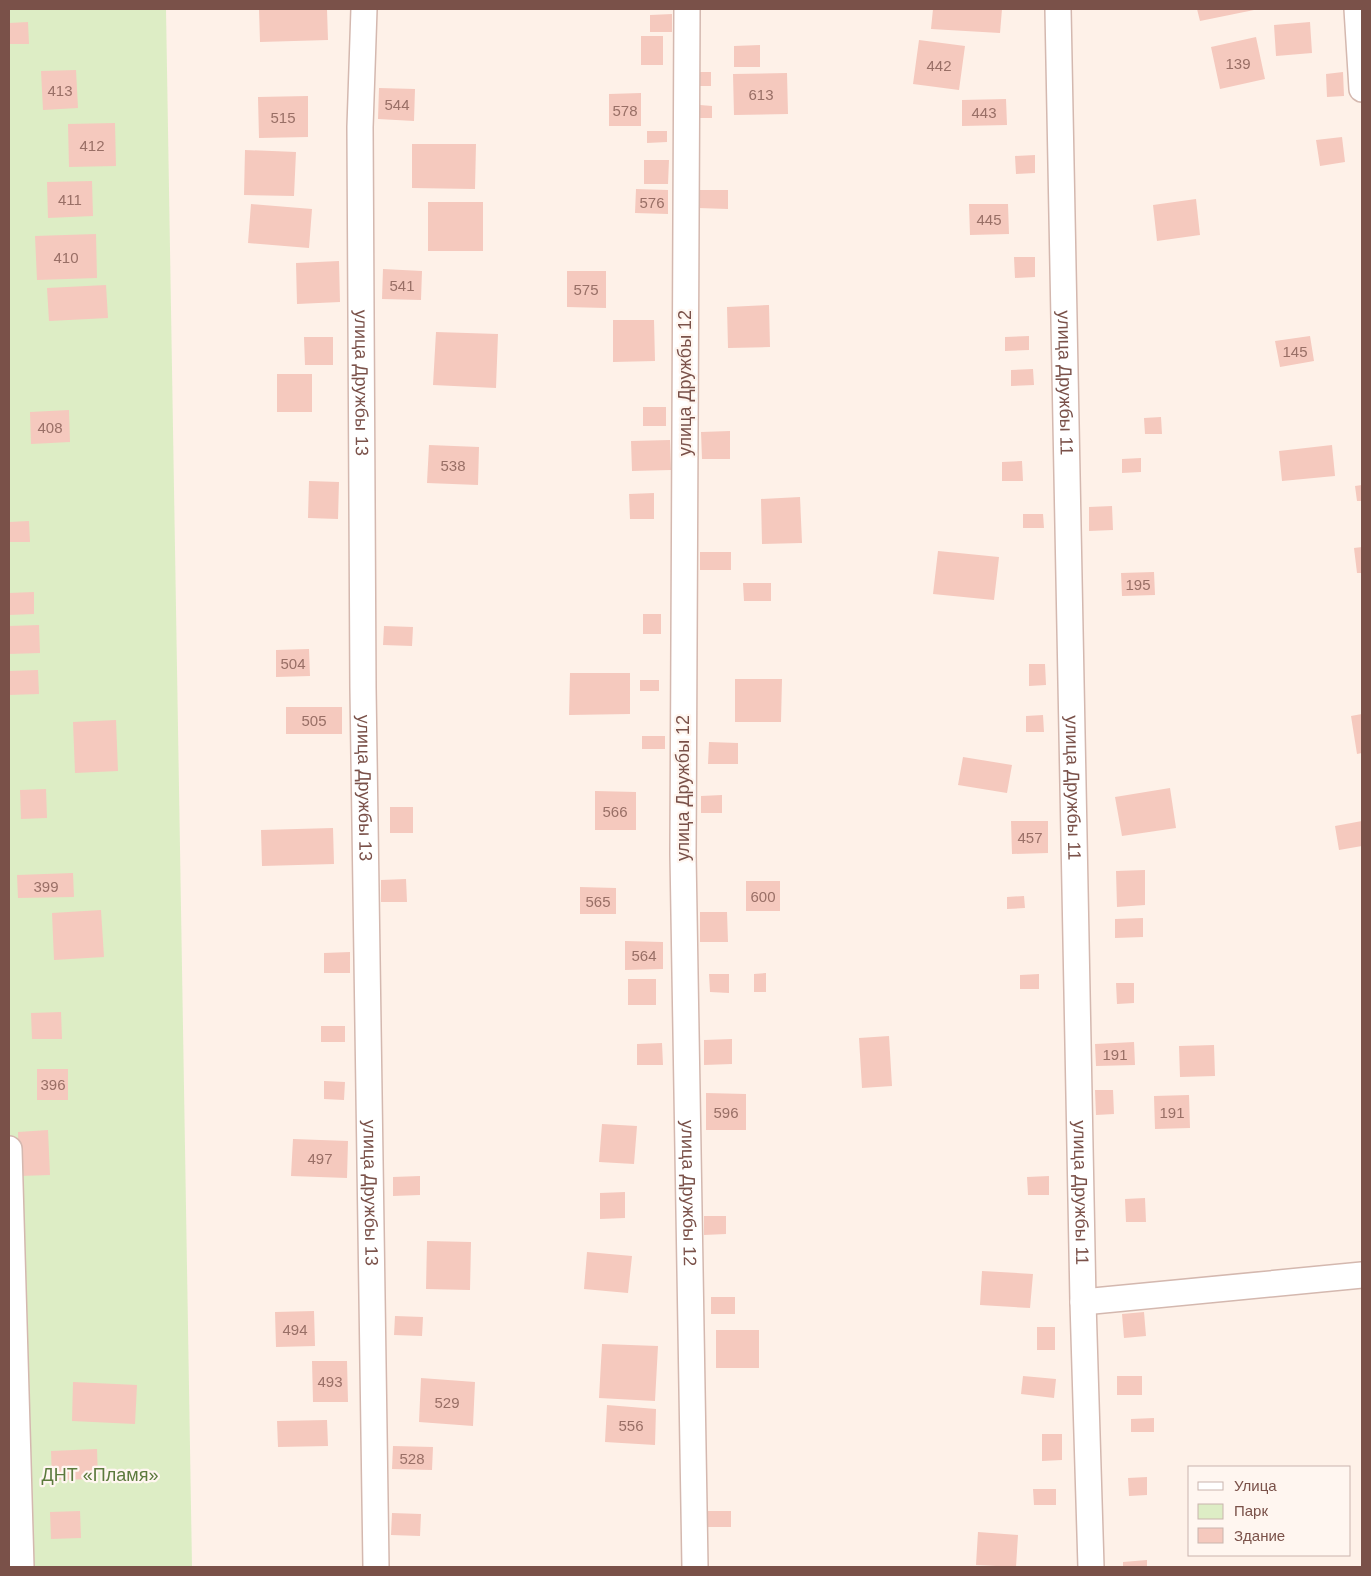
<svg xmlns="http://www.w3.org/2000/svg" width="1371" height="1576" font-family="Helvetica,sans-serif">
  <style>
    .green { fill: #ddedc5 }
    .building { fill: #f5c9be }
    .lines { fill: none; stroke-linecap: round; stroke-linejoin: round }
    .street-casing { stroke: #d4b8af; stroke-width: 28 }
    .street { stroke: #fff; stroke-width: 25 }
    .labels { text-anchor: middle; dominant-baseline: central; stroke-width: 4.5; stroke-linejoin: round; paint-order: stroke }
    .number-label { font-size: 15px; fill: #996f66 }
    .street-label { font-size: 18px; fill: #7a5149; stroke: #fff6f0 }
    .park-label { font-size: 18px; fill: #5c7a3d; stroke: #fff6f0 }
  </style>
  <rect width="100%" height="100%" fill="#fef1e8"/>
  <path class="green" d="M9,9h157l26,1558h-183z"/>
  <path class="building" d="M259,9h68l1,31 -68,2z
    M933,9h69l-2,24 -69,-4z
    M1197,9h57v1l-54,11z
    M672,14v18h-22v-17z
    M28,22l1,22h-20v-21z
    M1310,22l2,31 -36,3 -2,-31z
    M641,36h22v29h-22z
    M1256,37l9,42 -45,10 -9,-42z
    M919,40l46,6 -6,44 -46,-6z
    M760,45v22h-26v-21z
    M76,70l2,38 -35,2 -2,-39z
    M697,72h14v14h-14z
    M1343,72l1,24 -17,1 -1,-23z
    M787,73l1,41 -54,1 -1,-41z
    M379,88l36,1 -1,32 -36,-2z
    M641,93v33h-32v-32z
    M308,96v41l-49,1 -1,-41z
    M1006,99l1,26 -45,1v-26z
    M700,105l12,1v12h-12z
    M115,123l1,43 -47,1 -1,-43z
    M647,131h20v11l-20,1z
    M1342,137l3,25 -25,4 -4,-26z
    M412,144h64l-1,45 -63,-1z
    M245,150l51,2 -2,44 -50,-1z
    M1035,155v18l-19,1 -1,-18z
    M644,160h25l-1,24h-24z
    M92,181l1,35 -45,2 -1,-36z
    M636,189l32,1v24l-33,-1z
    M698,190h30v19l-30,-1z
    M1196,199l4,36 -43,6 -4,-36z
    M428,202h55v49h-55z
    M251,204l61,5 -3,39 -61,-5z
    M969,204h39l1,30 -39,1z
    M96,234l1,44 -60,2 -2,-44z
    M1014,257h21v20l-20,1z
    M339,261l1,41 -43,2 -1,-41z
    M383,269l39,2 -1,29 -39,-1z
    M567,271h39v37l-39,-1z
    M106,285l2,33 -59,3 -2,-33z
    M769,305l1,42 -42,1 -1,-41z
    M613,320h41l1,41 -42,1z
    M436,332l62,2 -2,54 -63,-3z
    M1029,336v14l-24,1v-14z
    M1310,336l4,25 -34,6 -5,-26z
    M304,337h29v28h-28z
    M1033,369l1,16 -23,1v-16z
    M277,374h35v38h-35z
    M643,407h23v19h-23z
    M69,410l1,32 -39,2 -1,-32z
    M1161,417l1,17h-17l-1,-16z
    M730,431v28h-28l-1,-27z
    M670,440l1,30 -39,1 -1,-30z
    M429,445l50,2 -1,38 -51,-2z
    M1332,445l3,31 -53,5 -3,-30z
    M1141,458v14l-19,1v-14z
    M1022,461l1,20h-21v-19z
    M309,481l30,1 -1,37 -30,-1z
    M1362,485v16h-5l-2,-15z
    M654,493v26h-24l-1,-25z
    M800,497l2,46 -40,1 -1,-45z
    M1112,506l1,24 -24,1v-24z
    M1023,514h20l1,14h-21z
    M29,521l1,21h-21v-20z
    M1362,547v26h-5l-3,-25z
    M938,551l61,6 -5,43 -61,-6z
    M700,552h31v18h-31z
    M1154,572l1,23 -33,1 -1,-23z
    M743,583h28v18h-27z
    M34,592v22l-25,1v-22z
    M643,614h18v20h-18z
    M39,625l1,28 -31,1v-28z
    M384,626l29,1 -1,19 -29,-1z
    M309,649l1,27 -34,1v-27z
    M1029,664h16l1,21 -17,1z
    M38,670l1,24 -30,1v-24z
    M570,673h60v41l-61,1z
    M735,679h47l-1,43h-46z
    M640,680h19v11h-19z
    M286,707h56v27h-56z
    M1362,714v39l-5,1 -6,-38z
    M1043,715l1,17h-18v-16z
    M116,720l2,51 -43,2 -2,-51z
    M642,736h23v13h-23z
    M709,742l29,1v21h-30z
    M963,757l49,8 -5,28 -49,-8z
    M1170,788l6,40 -54,8 -7,-39z
    M46,789l1,29 -26,1 -1,-29z
    M595,791l41,1v38h-41z
    M722,795v18h-21v-17z
    M390,807h23v26h-23z
    M1011,821h37v32l-36,1z
    M1362,821v25l-23,4 -4,-24z
    M333,828l1,36 -72,2 -1,-36z
    M1145,870v35l-28,2 -1,-36z
    M73,873l1,24 -56,1 -1,-23z
    M406,879l1,23h-26v-22z
    M746,881h34v30h-34z
    M580,887l36,1v26h-36z
    M1024,896l1,12 -18,1v-12z
    M101,910l3,47 -50,3 -2,-47z
    M700,912h27l1,30h-28z
    M1143,918v19l-28,1v-19z
    M625,941l38,1v27l-38,1z
    M350,952v21h-26v-20z
    M766,973v19h-12v-18z
    M709,974h20v19l-19,-1z
    M1039,974v15h-19v-14z
    M628,979h28v26h-28z
    M1116,983h18v20l-17,1z
    M61,1012l1,27h-30l-1,-26z
    M321,1026h24v16h-24z
    M889,1036l3,50 -30,2 -3,-50z
    M732,1039v25l-28,1v-25z
    M1134,1042l1,23 -39,1 -1,-22z
    M662,1043l1,22h-26v-21z
    M1214,1045l1,31 -35,1 -1,-31z
    M37,1069h31v31h-31z
    M324,1081l21,1 -1,18 -20,-1z
    M1095,1090h18l1,24 -18,1z
    M706,1093l40,1v36h-40z
    M1189,1095l1,33 -35,1 -1,-33z
    M602,1124l35,2 -3,38 -35,-2z
    M48,1130l2,45 -31,1 -1,-44z
    M293,1139l55,2 -1,37 -56,-2z
    M420,1176v19l-27,1v-19z
    M1049,1176v19h-21l-1,-18z
    M625,1192v26l-25,1v-26z
    M1145,1198l1,24h-20l-1,-23z
    M704,1216h22v18l-22,1z
    M427,1241l44,1 -1,48 -44,-1z
    M587,1252l45,4 -4,37 -44,-4z
    M982,1271l51,3 -3,34 -50,-3z
    M711,1297h24v17h-24z
    M314,1311l1,35 -39,1 -1,-35z
    M1144,1312l2,24 -22,2 -2,-24z
    M395,1316l28,1 -1,19 -28,-1z
    M1037,1327h18v23h-18z
    M716,1330h43v38h-43z
    M602,1344l56,2 -3,55 -56,-3z
    M312,1361h35l1,41h-35z
    M1023,1376l33,3 -2,19 -33,-4z
    M1117,1376h25v19h-25z
    M421,1378l54,4 -2,44 -54,-4z
    M73,1382l64,3 -2,39 -63,-3z
    M607,1405l49,4 -1,36 -50,-3z
    M1154,1418v14h-23v-13z
    M327,1420l1,26 -50,1 -1,-26z
    M1042,1434h20v26l-20,1z
    M393,1446l40,1 -1,23 -40,-1z
    M97,1449l1,30 -46,1 -1,-29z
    M1147,1477v18l-18,1 -1,-18z
    M1033,1489h23v16h-22z
    M80,1511l1,27 -30,1 -1,-27z
    M707,1511h24v16h-24z
    M392,1513l29,1 -1,22 -29,-1z
    M978,1532l40,3 -2,32 -40,-2z
    M1147,1560v7h-24v-5z"/>
  <g class="lines">
    <g class="street-casing">
      <g id="street">
        <path id="s1" d="M364,9l-4,118 3,561 13,879"/>
        <path id="s2" d="M687,9l-4,845 12,713"/>
        <path id="s3" d="M1058,9l25,1293 8,265"/>
        <path d="M1357,9l5,80"/>
        <path d="M9,1149l12,418"/>
        <path d="M1083,1302l279,-27"/>
      </g>
    </g>
    <use href="#street" class="street"/>
  </g>
  <g class="labels">
    <g class="number-label">
      <text x="1238" y="63">139</text>
      <text x="939" y="65">442</text>
      <text x="60" y="90">413</text>
      <text x="761" y="94">613</text>
      <text x="397" y="104">544</text>
      <text x="625" y="110">578</text>
      <text x="984" y="112">443</text>
      <text x="283" y="117">515</text>
      <text x="92" y="145">412</text>
      <text x="70" y="199">411</text>
      <text x="652" y="202">576</text>
      <text x="989" y="219">445</text>
      <text x="66" y="257">410</text>
      <text x="402" y="285">541</text>
      <text x="586" y="289">575</text>
      <text x="1295" y="351">145</text>
      <text x="50" y="427">408</text>
      <text x="453" y="465">538</text>
      <text x="1138" y="584">195</text>
      <text x="293" y="663">504</text>
      <text x="314" y="720">505</text>
      <text x="615" y="811">566</text>
      <text x="1030" y="837">457</text>
      <text x="46" y="886">399</text>
      <text x="763" y="896">600</text>
      <text x="598" y="901">565</text>
      <text x="644" y="955">564</text>
      <text x="1115" y="1054">191</text>
      <text x="53" y="1084">396</text>
      <text x="726" y="1112">596</text>
      <text x="1172" y="1112">191</text>
      <text x="320" y="1158">497</text>
      <text x="295" y="1329">494</text>
      <text x="330" y="1381">493</text>
      <text x="447" y="1402">529</text>
      <text x="631" y="1425">556</text>
      <text x="412" y="1458">528</text>
    </g>
    <g class="street-label">
      <text stroke="none"><textPath href="#s1" startOffset="374">улица Дружбы 13</textPath></text>
      <text transform="translate(685 383) rotate(-90)">улица Дружбы 12</text>
      <text stroke="none"><textPath href="#s3" startOffset="374">улица Дружбы 11</textPath></text>
      <text stroke="none"><textPath href="#s1" startOffset="779">улица Дружбы 13</textPath></text>
      <text transform="translate(683 788) rotate(-90)">улица Дружбы 12</text>
      <text stroke="none"><textPath href="#s3" startOffset="779">улица Дружбы 11</textPath></text>
      <text stroke="none"><textPath href="#s1" startOffset="1184">улица Дружбы 13</textPath></text>
      <text stroke="none"><textPath href="#s2" startOffset="1184">улица Дружбы 12</textPath></text>
      <text stroke="none"><textPath href="#s3" startOffset="1184">улица Дружбы 11</textPath></text>
    </g>
    <g class="park-label">
      <text x="100" y="1475">ДНТ «Пламя»</text>
    </g>
  </g>
  <rect width="1371" height="1576" fill="none" stroke="#7a5149" stroke-width="20"/>
  <rect x="1188" y="1466" width="162" height="90" fill="#fff6f0" stroke="#cab4ad"/>
  <rect x="1198" y="1482" width="25" height="8" fill="#ffffff" stroke="#cab4ad"/>
  <text x="1234" y="1491" font-size="15" fill="#7a5149">Улица</text>
  <rect x="1198" y="1504" width="25" height="15" fill="#ddedc5" stroke="#cab4ad"/>
  <text x="1234" y="1516" font-size="15" fill="#7a5149">Парк</text>
  <rect x="1198" y="1528" width="25" height="15" fill="#f5c9be" stroke="#cab4ad"/>
  <text x="1234" y="1541" font-size="15" fill="#7a5149">Здание</text>
</svg>
